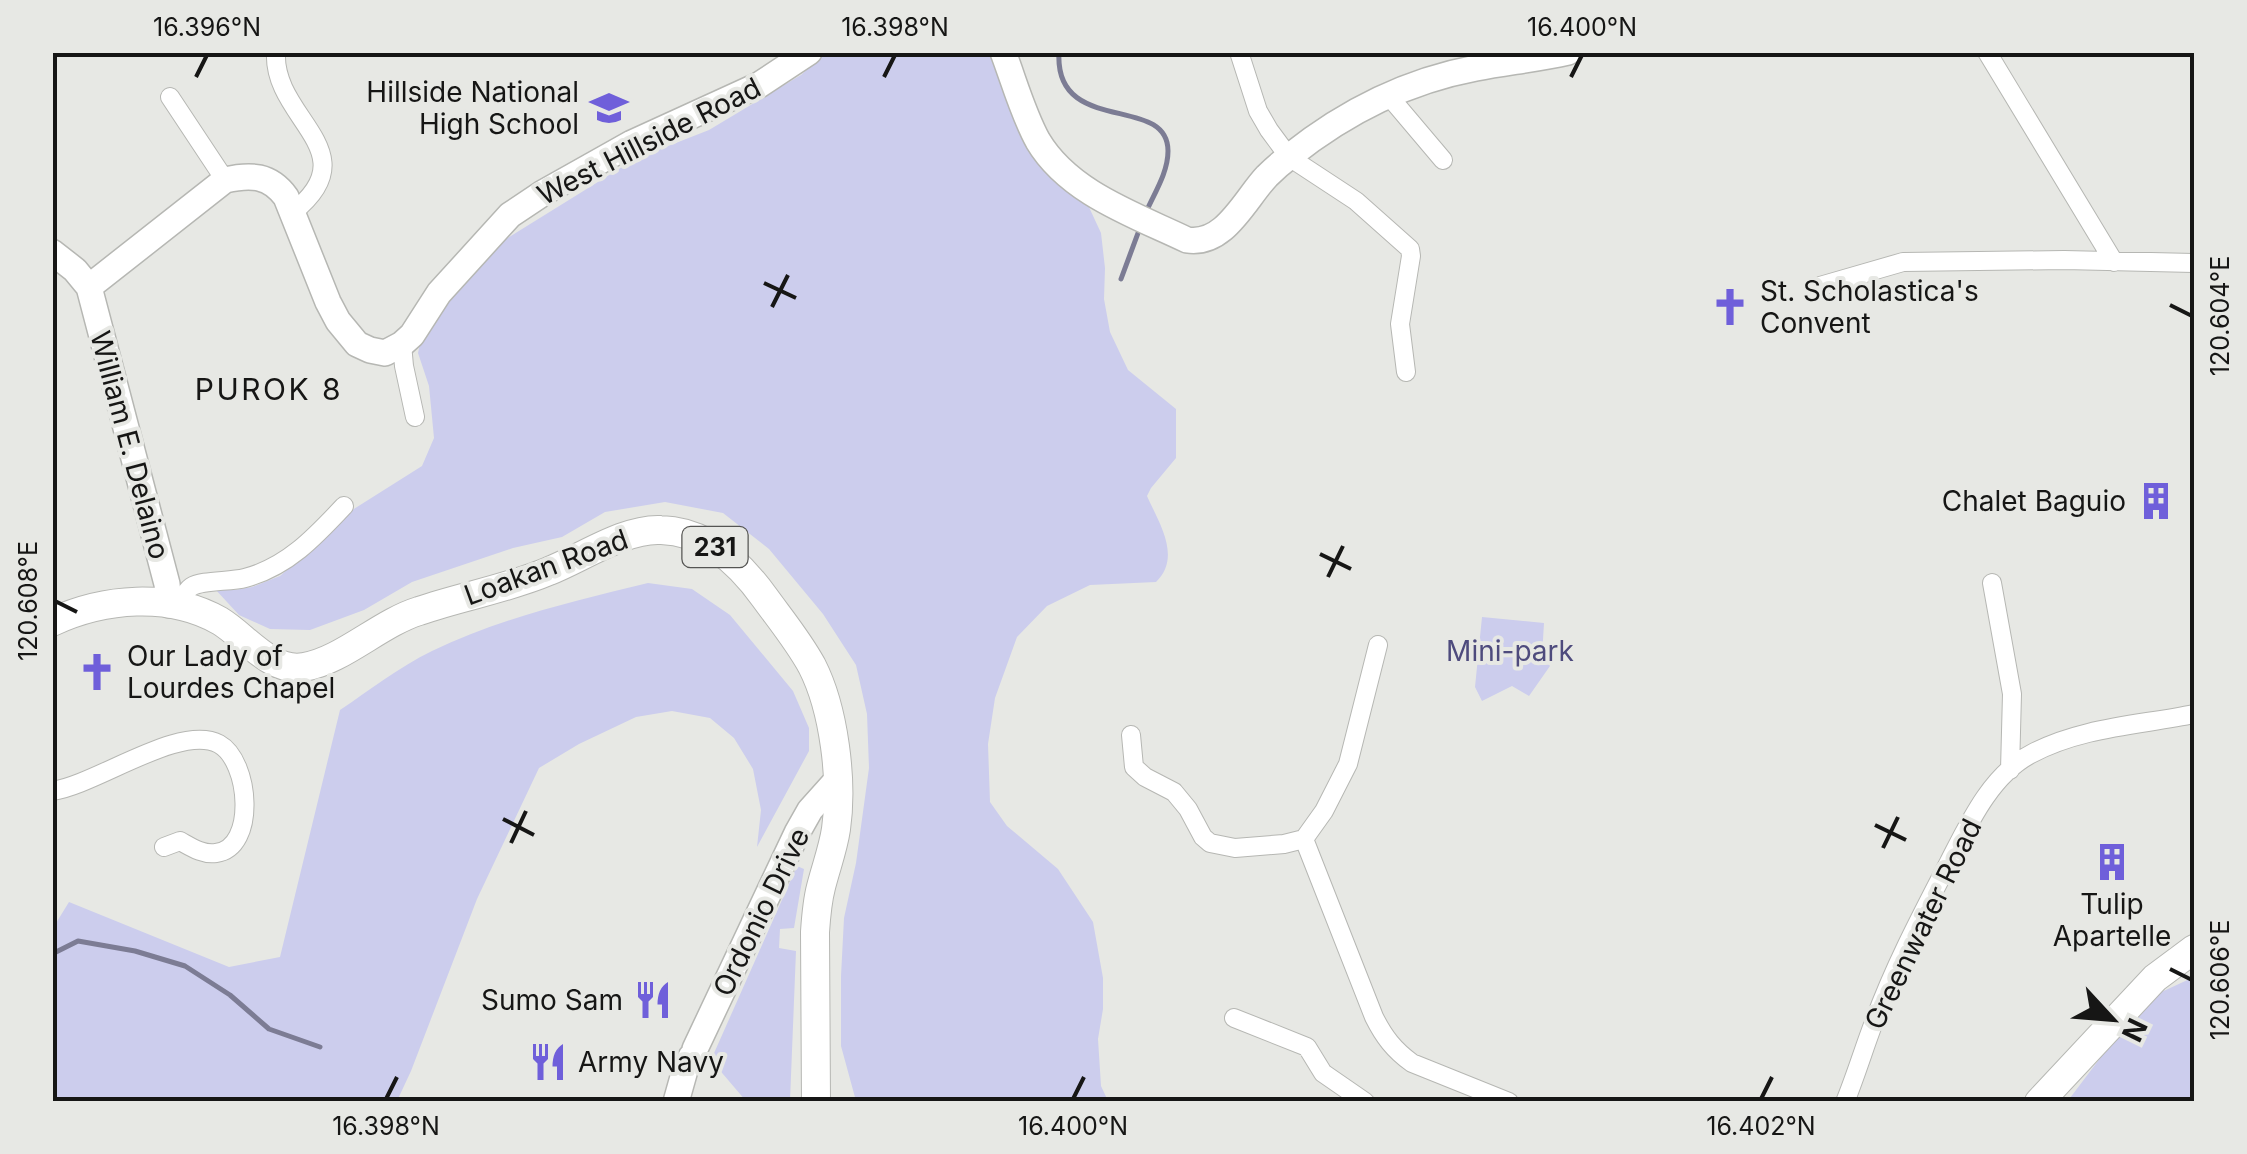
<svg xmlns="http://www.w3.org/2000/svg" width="2247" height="1154" font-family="Inter,sans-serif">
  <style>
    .green { fill: #cccded }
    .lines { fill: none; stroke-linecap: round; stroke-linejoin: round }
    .stream { stroke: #7c7c94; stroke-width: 5 }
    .street-casing { stroke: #b6b7b3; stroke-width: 20 }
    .secondary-casing { stroke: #b6b7b3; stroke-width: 28 }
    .primary-casing { stroke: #b6b7b3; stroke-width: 30 }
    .street { stroke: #fff; stroke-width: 18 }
    .secondary { stroke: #fff; stroke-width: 25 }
    .primary { stroke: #fff; stroke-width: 28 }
    .ticks { fill: none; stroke: #161615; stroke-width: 4 }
    .labels { text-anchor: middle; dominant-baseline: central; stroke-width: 8; stroke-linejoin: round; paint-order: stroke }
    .shield { fill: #e7e8e4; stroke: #555553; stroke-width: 2.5 }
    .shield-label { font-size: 25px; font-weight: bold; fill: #161615 }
    .poi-label { font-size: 28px; fill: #161615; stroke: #e7e8e4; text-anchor: end }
    .street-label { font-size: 28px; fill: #161615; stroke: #e7e8e4 }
    .park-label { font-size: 28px; fill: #4e4b7d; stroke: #e7e8e4 }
    .neighbourhood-label { font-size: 30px; letter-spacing: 2.5px; fill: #161615; stroke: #e7e8e4 }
    .neatline { fill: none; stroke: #161615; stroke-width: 4 }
    .ticks-label { font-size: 25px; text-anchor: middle; fill: #161615 }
  </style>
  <rect width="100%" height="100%" fill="#e7e8e4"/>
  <path class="green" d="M825,53h168l62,118 33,34 13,28 4,35 -1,31 6,33 18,38 48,39v49l-25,30 -4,8c12,27 35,61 9,86l-66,3 -43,21 -30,31 -22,61 -7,46 2,58 17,24 51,43 35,53 10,56v31l-5,30 3,47 7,15h-252l-15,-55v-70l3,-58 12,-55 13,-95 -2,-54 -11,-49 -33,-51 -54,-65 -46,-36 -58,-11 -60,10 -43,25 -49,11 -101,34 -48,28 -54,20 -40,-1 -31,-14 -24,-26 20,1 17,-3 28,-11 17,-15 41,-42 84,-53 12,-28 -5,-52 -11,-33 6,-29 66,-75 145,-90 74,-29 92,-55z
    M648,583l44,6 38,26 63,76 16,37v23l-52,96 4,-37 -8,-41 -19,-31 -24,-20 -38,-7 -36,6 -57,27 -40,24 -62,131 -66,172 -14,30h-344v-173l16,-26 160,65 51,-10 60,-247c30,-20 59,-43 92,-59 68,-33 143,-50 216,-68z
    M1482,617l62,6 -2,33 8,10 -21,30 -17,-10 -30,15 -7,-14z
    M797,866l7,3 -10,59 -14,1 -1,19 17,3 -6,150h-44l-35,-41z
    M2194,977v124l-127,1 77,-102z"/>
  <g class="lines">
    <path class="stream" d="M1059,52c-5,85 109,41 109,99 0,21 -13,41 -21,59
      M1121,279l20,-54
      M52,954l26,-13 57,10 50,15 45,29 39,34 51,18"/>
    <g class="street-casing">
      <path id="street" d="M276,52c-4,67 94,99 17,160
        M1239,52l19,59 11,19 20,27 67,44 54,48 1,7 -11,68 6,48
        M1987,52l127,210
        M1388,95l55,65
        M170,97l55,83
        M1820,286l83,-24 161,-2 130,3
        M402,344l2,22 11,51
        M1992,583l20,111 -2,76
        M179,606c3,-6 6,-15 12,-19 11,-7 39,-5 54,-9 42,-11 70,-41 99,-72
        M1131,735l3,32 11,10 29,15 14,17 15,28 7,6 25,5 49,-4 20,-5 20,-28 24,-47 30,-119
        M52,791c44,-6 128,-68 167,-47 31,17 38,104 -3,109 -13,2 -25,-6 -36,-12l-16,6
        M1304,839l70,178c10,20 20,33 38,46l97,39
        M1234,1018l73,29 16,26 42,29
        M1845,1102c11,-27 19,-54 29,-80 20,-55 48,-108 75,-160 20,-39 42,-87 82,-108 50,-27 110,-29 163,-40"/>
    </g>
    <g class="secondary-casing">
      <path id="secondary" d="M1003,52c11,29 20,62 35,89 31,52 97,74 149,99 38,6 58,-41 80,-64 7,-7 15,-14 23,-20 55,-44 117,-75 186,-88 31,-6 61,-9 92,-16
        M52,252l23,18 14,17 78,297 2,21
        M89,287l136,-107c26,-6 45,-5 61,17l42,105 10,19 19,23 13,6 15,3 17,-9 10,-9 27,-42 71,-78 33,-22 89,-50 127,-58 50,-33
        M695,1049l102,-216 13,-23 26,-29
        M676,1102l9,-32 6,-13"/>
    </g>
    <g class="primary-casing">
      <path id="primary" d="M52,622c52,-24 117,-30 168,-1 25,15 51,52 84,46 38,-6 76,-44 115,-56 43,-15 88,-22 130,-40 33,-13 76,-43 112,-41 45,1 79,33 104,68 16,22 34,44 47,68 22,43 31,115 24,163 -3,20 -10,38 -15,58 -4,15 -5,30 -6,45l1,170
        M2039,1102l116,-124 39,-29"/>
    </g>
    <use href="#street" class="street"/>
    <use href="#secondary" class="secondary"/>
    <use href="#primary" class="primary"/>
  </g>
  <path class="ticks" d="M196,77l11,-22M884,77l11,-22M1571,77l11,-22M764,283l32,15M2170,305l22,11M772,307l16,-32M1320,554l31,15M1328,577l15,-31M55,601l22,11M503,819l31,16M1875,825l31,15M511,843l15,-32M1883,848l15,-31M2170,969l22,11M386,1099l11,-22M1073,1099l11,-22M1761,1099l11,-22"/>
  <defs>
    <g id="school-bare" transform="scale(3)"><path d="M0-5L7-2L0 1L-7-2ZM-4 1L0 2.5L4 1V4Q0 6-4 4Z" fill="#6f5fda" stroke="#e7e8e4" stroke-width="2.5" paint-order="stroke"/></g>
    <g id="church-bare" transform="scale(3)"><path d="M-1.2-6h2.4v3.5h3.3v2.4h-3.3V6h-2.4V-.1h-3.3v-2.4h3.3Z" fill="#6f5fda" stroke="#e7e8e4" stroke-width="2.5" paint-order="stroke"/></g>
    <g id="building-bare" transform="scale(3)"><path d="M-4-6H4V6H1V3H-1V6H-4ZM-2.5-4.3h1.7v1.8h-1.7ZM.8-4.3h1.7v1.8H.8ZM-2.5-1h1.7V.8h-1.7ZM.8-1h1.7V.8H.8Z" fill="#6f5fda" stroke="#e7e8e4" stroke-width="2.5" paint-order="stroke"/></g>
    <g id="restaurant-bare" transform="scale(3)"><path d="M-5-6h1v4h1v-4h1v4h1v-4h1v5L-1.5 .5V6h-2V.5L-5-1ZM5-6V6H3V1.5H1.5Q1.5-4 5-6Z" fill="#6f5fda" stroke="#e7e8e4" stroke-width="2.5" paint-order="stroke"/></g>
  </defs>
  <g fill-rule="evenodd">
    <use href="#school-bare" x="609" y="108"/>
    <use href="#church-bare" x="1730" y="307"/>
    <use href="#building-bare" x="2156" y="501"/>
    <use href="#church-bare" x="97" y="672"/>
    <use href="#building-bare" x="2112" y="862"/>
    <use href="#restaurant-bare" x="653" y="1000"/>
    <use href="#restaurant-bare" x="548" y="1062"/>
  </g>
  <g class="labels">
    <rect class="shield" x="682.5" y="527" width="65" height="40" rx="8"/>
    <g class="shield-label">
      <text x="715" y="547">231</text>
    </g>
    <g class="poi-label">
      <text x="579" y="92">Hillside National<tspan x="579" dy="32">High School</tspan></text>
      <text x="1760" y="291" text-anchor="start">St. Scholastica's<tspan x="1760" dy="32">Convent</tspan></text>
      <text x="2126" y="501">Chalet Baguio</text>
      <text x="127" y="656" text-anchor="start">Our Lady of<tspan x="127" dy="32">Lourdes Chapel</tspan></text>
      <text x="2112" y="904" text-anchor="middle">Tulip<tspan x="2112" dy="32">Apartelle</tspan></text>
      <text x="623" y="1000">Sumo Sam</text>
      <text x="578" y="1062" text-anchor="start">Army Navy</text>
    </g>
    <g class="street-label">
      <text transform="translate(649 141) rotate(-27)">West Hillside Road</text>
      <text transform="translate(130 445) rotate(75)">William E. Delaino</text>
      <text transform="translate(546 567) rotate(-20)">Loakan Road</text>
      <text transform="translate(761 912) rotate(-64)">Ordonio Drive</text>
      <text transform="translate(1923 924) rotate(-64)">Greenwater Road</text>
    </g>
    <g class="park-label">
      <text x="1510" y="651">Mini-park</text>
    </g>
    <g class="neighbourhood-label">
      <text x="269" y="389">PUROK 8</text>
    </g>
  </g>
  <rect width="2247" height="1154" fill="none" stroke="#e7e8e4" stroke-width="110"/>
  <g transform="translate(2112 1019) rotate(116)" stroke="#e7e8e4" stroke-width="8" paint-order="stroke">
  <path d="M0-8L18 38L0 25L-18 38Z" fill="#161615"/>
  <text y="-15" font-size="28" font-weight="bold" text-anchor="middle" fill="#161615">N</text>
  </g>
  <rect x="55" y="55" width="2137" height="1044" class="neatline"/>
  <g class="ticks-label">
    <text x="207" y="36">16.396°N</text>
    <text x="895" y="36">16.398°N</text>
    <text x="1582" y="36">16.400°N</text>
    <text transform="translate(2220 316) rotate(-90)" y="9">120.604°E</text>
    <text transform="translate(28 601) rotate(-90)" y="9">120.608°E</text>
    <text transform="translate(2220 980) rotate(-90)" y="9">120.606°E</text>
    <text x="386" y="1135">16.398°N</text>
    <text x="1073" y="1135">16.400°N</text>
    <text x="1761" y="1135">16.402°N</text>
  </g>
</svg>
